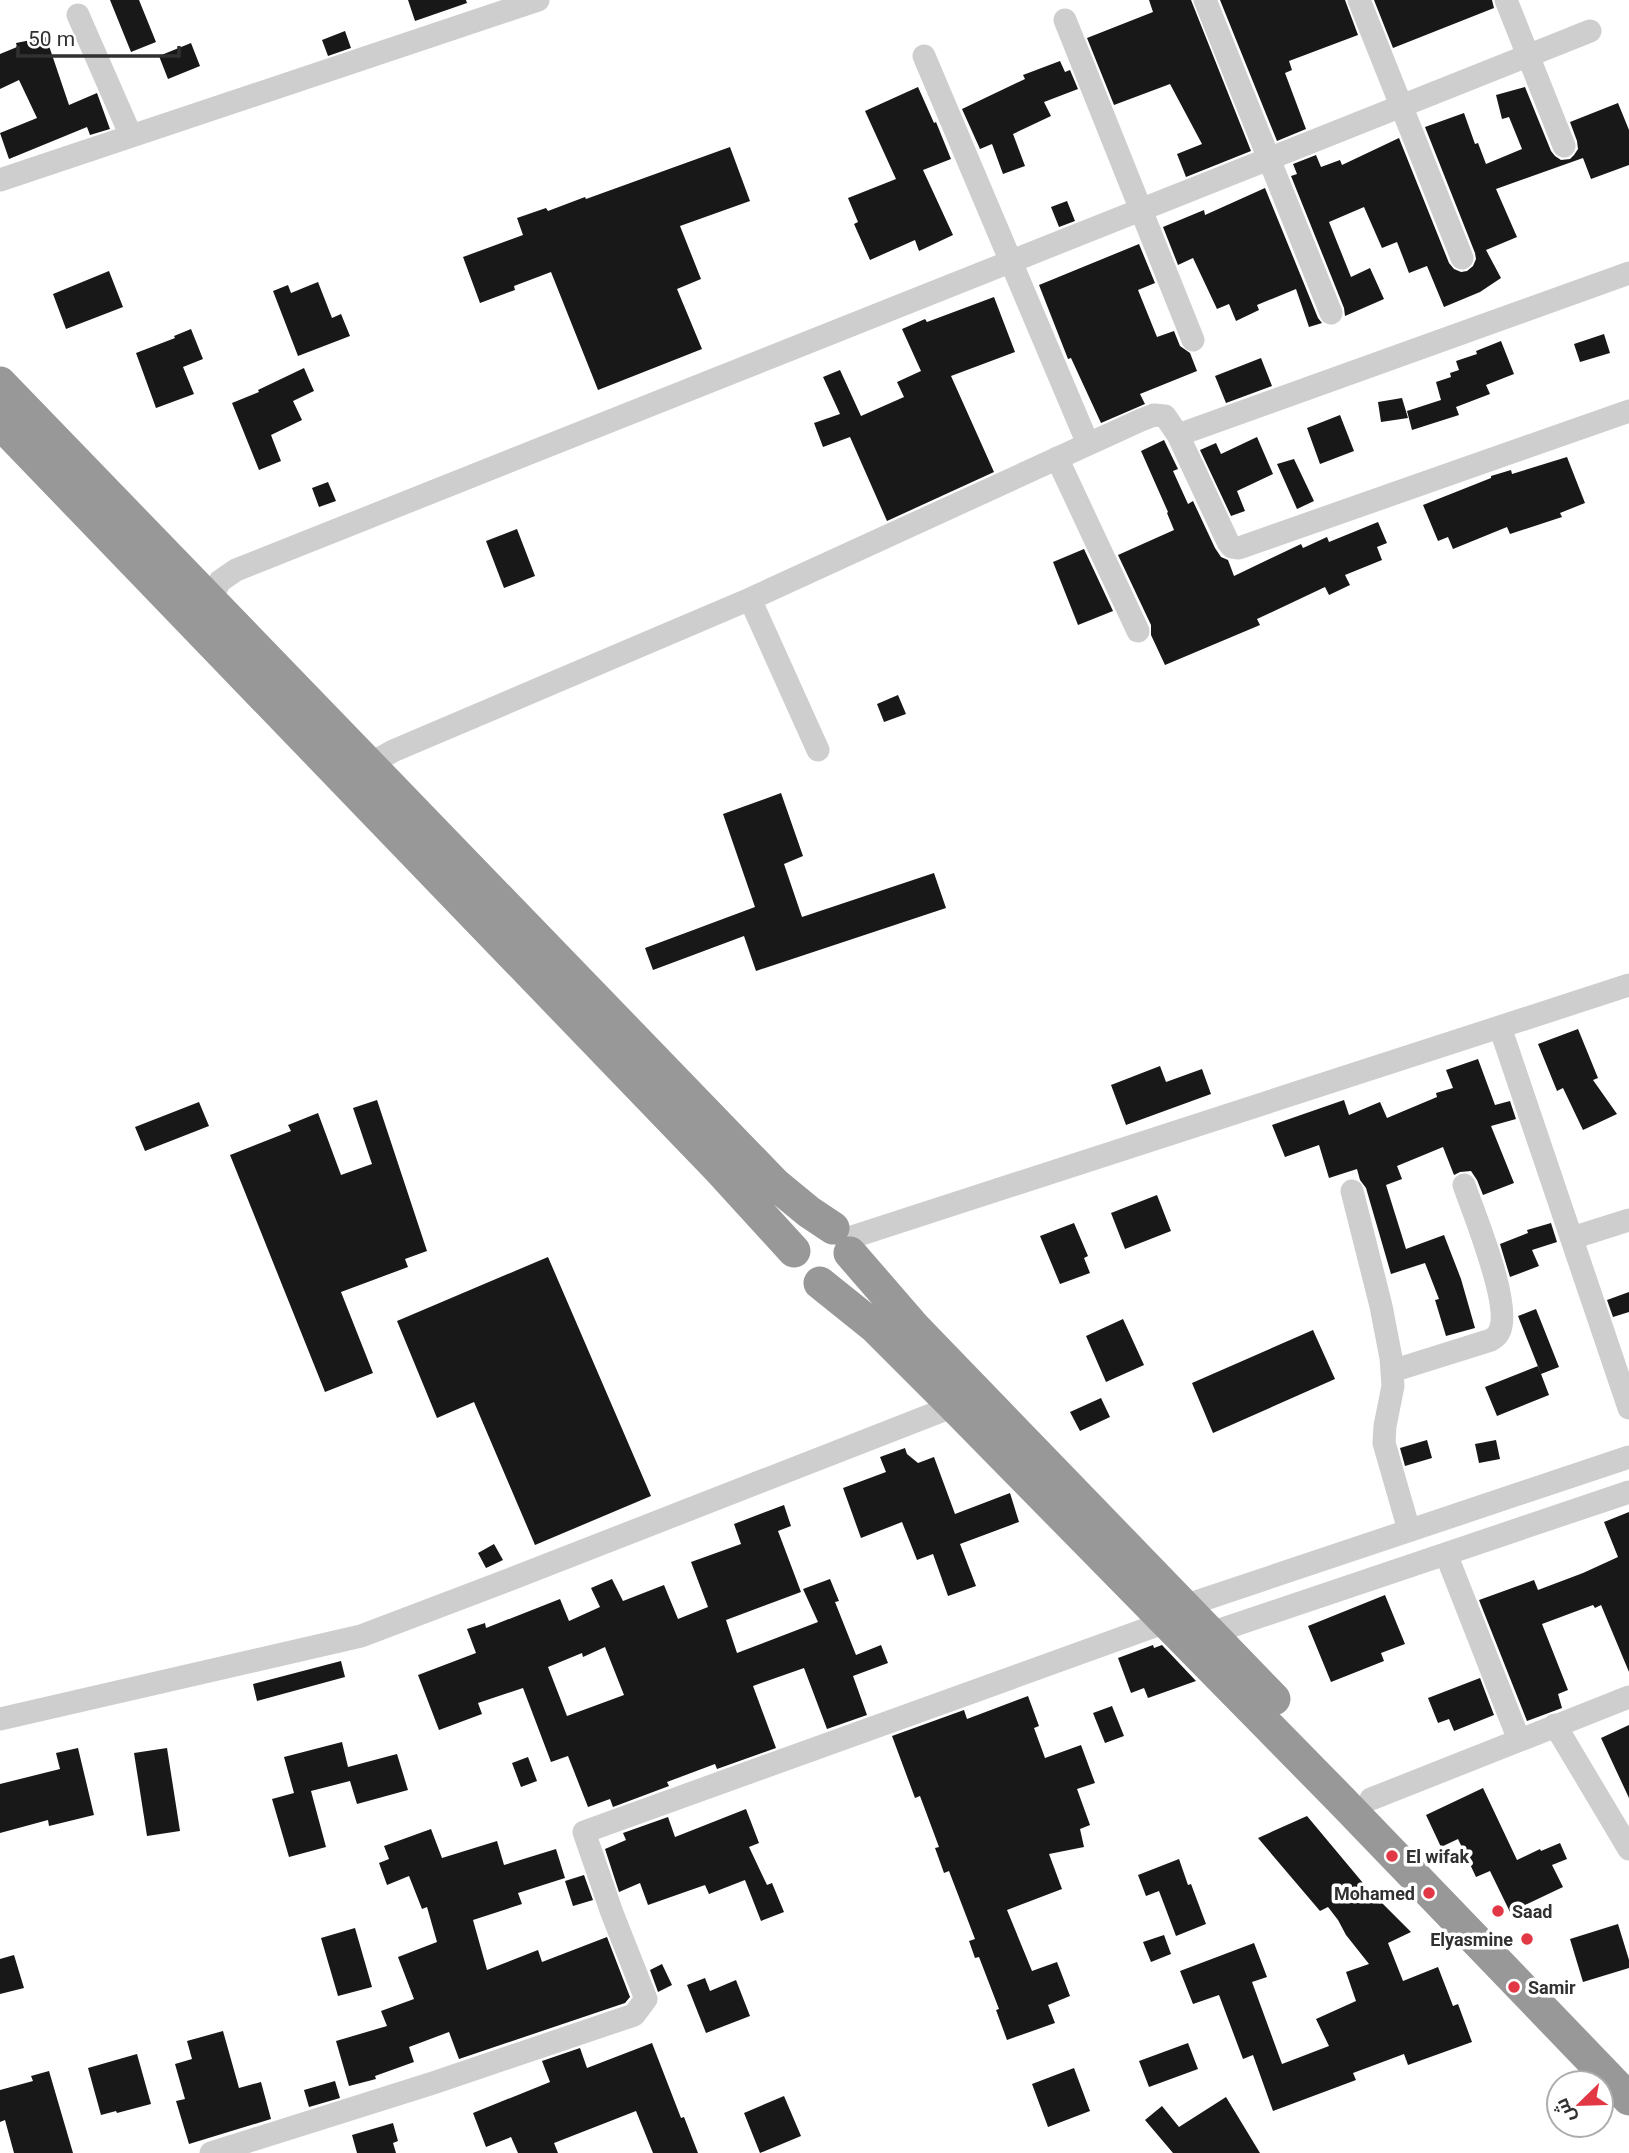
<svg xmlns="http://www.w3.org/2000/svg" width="1629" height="2153" font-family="Roboto,Cairo,sans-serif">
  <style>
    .building { fill: #181818; fill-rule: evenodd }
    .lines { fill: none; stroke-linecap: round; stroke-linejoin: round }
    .minor { stroke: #cecece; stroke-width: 23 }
    .highway { stroke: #989898; stroke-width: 33 }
    .poi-dot { fill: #e23845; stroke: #fff; stroke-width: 2.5 }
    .labels { text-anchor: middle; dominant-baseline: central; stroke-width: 7; stroke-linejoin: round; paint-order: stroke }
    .poi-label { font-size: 18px; font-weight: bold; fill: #313131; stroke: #fff; text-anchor: start }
  </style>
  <rect width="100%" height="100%" fill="#fff"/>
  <path class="building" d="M110,0h29l17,42 -25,10z
    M408,0h58l1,3 -52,18z
    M1149,0h42l60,151 -65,26 -9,-23 25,-10 -32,-60 -56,21 -27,-67 66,-26z
    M1220,0h125l13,35 -69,26 3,9 -7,3 21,56 -29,12z
    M1374,0h118l2,8 -101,40z
    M345,31l6,17 -23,8 -6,-16z
    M46,37l23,68 28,-12 13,36 -20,6 -3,-8 -78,32 -9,-26 37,-15 -18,-38 -19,9v-35l17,-7 -1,-4z
    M191,43l9,23 -32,13 -9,-23z
    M1060,61l5,11 5,-2 8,19 -34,13 7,14 -38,18 12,32 -22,8 -11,-30 -12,5 -18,-40 63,-30 -2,-4z
    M918,87l16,36 2,-1 15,37 -28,11 30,65 -34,16 -4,-11 -45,20 -16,-36 4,-2 -10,-24 48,-19 -31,-68z
    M1525,87l26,64 4,5 6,4 9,-1 4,-4 4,-6 -1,-8 -7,-19 48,-19 11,27v35l-38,14 -8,-21 -87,31 21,48 -31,13 15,28 -21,14 -36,15 -17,-41 -18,7 -12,-31 -15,6 -18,-41 -35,15 22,55 19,-9 14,31 -39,17 -1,-8 -53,-132 6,-2 -4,-10 23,-9 5,12 19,-7 2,5 57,-27 50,125 5,6 7,3 6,-1 6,-5 3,-7 -1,-6 -50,-126 39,-14 11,31 3,-1 8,21 36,-15 -13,-32 -7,2 -6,-24z
    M730,147l20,54 -70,25 21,53 -24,10 25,60 -104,41 -47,-118 -37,14 1,4 -35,13 -17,-46 60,-22 -6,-17 29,-10 2,3 37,-14 1,2z
    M1265,188l53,130 4,5 -13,4 -13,-38 -39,16 2,5 -23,11 -7,-17 -12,5 -24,-51 -15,7 -15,-38 41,-17 1,5z
    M1067,201l8,20 -16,6 -8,-20z
    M1139,244l16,39 -17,7 19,47 17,-6 6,15 10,7 7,18 -57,23 5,10 -44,19 -30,-65 -3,1 -29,-74z
    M109,271l14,36 -57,22 -13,-35z
    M318,282l14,36 9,-4 9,22 -52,20 -25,-65 15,-6 3,8z
    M994,297l21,55 -64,24 43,96 -107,49 -37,-84 -27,10 -9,-24 26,-9 -17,-37 17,-7 21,46 43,-19 -7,-15 24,-11 -19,-42 23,-10 2,3z
    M191,329l12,30 -20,8 11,27 -38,14 -20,-55 39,-15 -1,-2z
    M1604,334l6,19 -30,9 -6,-18z
    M1501,341l13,33 -28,11 4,9 -34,13 3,8 -47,15 -5,-19 34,-11 -5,-18 15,-5 -1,-4 9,-3 -3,-9 21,-7 -1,-3z
    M1261,358l11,28 -46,17 -11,-27z
    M304,368l10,23 -21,10 9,19 -31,15 10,26 -22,9 -27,-67 27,-11 -1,-2z
    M1402,398l6,20 -27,4 -3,-20z
    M1340,415l14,36 -34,13 -13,-36z
    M1257,437l16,37 -36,17 8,20 -14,5 -31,-66 16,-7 5,11z
    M1164,440l14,29 -5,2 15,33 5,-3 22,47 6,9 7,3 6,16 67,-32 2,4 24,-11 2,5 49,-20 9,21 -10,4 5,13 -37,15 5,10 -21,10 -4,-8 -68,32 3,6 -95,40 -14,-30v-10l-33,-70 56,-25 -7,-17 1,-1 -27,-61z
    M1567,457l18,46 -25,10 2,4 -52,17 -3,-7 -54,22 -5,-12 -10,4 -15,-36 68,-27v-2l20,-6 1,4z
    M1294,459l20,42 -17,8 -20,-45z
    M328,482l8,19 -17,6 -7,-19z
    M517,529l18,47 -31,12 -18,-47z
    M1084,549l29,62 -35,14 -25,-63z
    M898,695l8,19 -22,8 -7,-18z
    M781,793l22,63 -19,8 18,53 132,-44 12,35 -190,63 -12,-35 -91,34 -8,-22 110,-41 -32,-93z
    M1578,1029l20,49 -5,2 24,34 -34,16 -20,-42 -6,3 -19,-47z
    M1478,1059l17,46 15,-4 6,18 -25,7 23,57 -31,12 -6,-15 -6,-9 -11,1 -6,3 -11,-28 -46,19 5,13 -16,6 20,64 38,-14 17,44 14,49 -29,8 -11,-36 4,-1 -14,-36 -34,11 -25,-86 -6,-8 -3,-11 -28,9 -10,-33 -34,12 -13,-32 72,-25 5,15 31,-13 7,16 50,-21 -1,-4 17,-5 -7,-18z
    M1160,1066l6,16 36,-13 9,25 -85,31 -15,-40z
    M377,1100l50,151 -22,8 3,8 -67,25 32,81 -48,19 -95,-237 61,-24 -3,-6 30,-12 23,62 31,-11 -19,-56z
    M199,1102l10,24 -64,25 -10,-24z
    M1157,1195l14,36 -46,18 -14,-36z
    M1074,1223l14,33 -4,2 6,15 -30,11 -20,-48z
    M1551,1223l6,19 -25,8 7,16 -29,11 -10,-33 28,-11 -1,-3z
    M548,1257l103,239 -116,49 -61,-143 -37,16 -40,-97z
    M1629,1292v20l-16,5 -6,-17z
    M1536,1309l23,58 -18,7 -23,-58z
    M1123,1319l21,46 -38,17 -20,-46z
    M1313,1330l22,49 -122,54 -21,-50z
    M1538,1366l11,29 -52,21 -12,-29z
    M1101,1398l9,19 -30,14 -10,-19z
    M1427,1440l5,18 -27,8 -5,-18z
    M1496,1440l4,19 -21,4 -4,-19z
    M905,1448l2,6 11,9 16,-6 21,57 55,-21 9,29 -59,22 16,42 -28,10 -15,-42 -16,6 -15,-38 -41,16 -18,-50 43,-16 -6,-15z
    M784,1505l7,21 -13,5 23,61 -75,28 11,33 81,-31 -15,-33 27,-10 9,22 -4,1 21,53 25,-10 7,18 -35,13 14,39 -40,14 -23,-61 -51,18 23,62 -59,21 -2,-5 -48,18 2,4 -56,21 -3,-8 -22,8 -20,-51 -17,6 -28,-74 -45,15 4,11 -43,16 -21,-55 58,-22 -9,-24 18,-6 1,5 74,-29 9,22 31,-14 -9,-19 21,-9 11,22 41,-16 14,34 30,-12 -17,-45 50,-18 -7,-20zM605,1647l19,48 -57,21 -19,-49 34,-14 1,4z
    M1629,1512v160l-28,-67 -6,3 -2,-3 -51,19 26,66 -10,4 4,14 -35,13 -48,-121 55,-20 4,10 45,-17 35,-16 -14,-35z
    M494,1544l9,16 -17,8 -8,-15z
    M1385,1595l20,49 -24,9 3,8 -53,21 -23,-56z
    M1153,1645l1,3 8,-3 34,36 -48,17 -4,-10 -13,5 -13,-35z
    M341,1661l4,16 -88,24 -4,-17z
    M1480,1678l14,37 -40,16 -5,-12 -11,4 -10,-25z
    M1028,1696l11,30 -5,2 11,30 36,-13 14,38 -18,6 13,36 -10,4 4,18 -35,7 13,35 -55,21 25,61 25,-9 13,34 -22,9 7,18 -48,17 -11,-30 3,-1 -20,-52 -4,1 -6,-17 6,-2 -26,-68 -5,2 -9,-25 4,-1 -19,-51 -5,2 -23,-62 72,-26 3,9z
    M1112,1706l12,30 -19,7 -12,-30z
    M1629,1725v73l-28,-60z
    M342,1742l6,25 49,-13 11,36 -51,14 -7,-23 -39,10 15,56 -37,10 -17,-58 22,-6 -10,-36z
    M78,1748l16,67 -45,11 -1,-6 -48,13v-49l60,-15 -4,-16z
    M167,1748l13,83 -33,5 -13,-83z
    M528,1757l9,24 -16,6 -9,-24z
    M1483,1788l34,72 23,-11 1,2 19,-8 7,16 -15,6 11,22 -53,25 -20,-41 -14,6 -18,-38 -17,8 -15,-32z
    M746,1809l13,34 -10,4 18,38 5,-2 12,29 -23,9 -16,-41 -36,14 -4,-9 -57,20 -8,-22 -21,9 -14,-43 21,-9 -3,-7 45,-16 7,20z
    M1307,1816l61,73 43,43 -23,11 15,38 35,-14 15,39 5,-2 14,38 -64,23 -4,-11 -51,19 3,7 -83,31 -20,-56 -10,4 -24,-64 -26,9 -13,-33 74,-28 13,34 -15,5 30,82 47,-18 -13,-27 40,-18 -10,-29 23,-8 -23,-29 -8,-15 -10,-13 -8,4 -62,-73z
    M431,1829l11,29 55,-17 7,24 52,-16 9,29 -47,15 4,11 -49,16 14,50 51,-20 4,12 65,-25 23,60 -5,6 -166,56 -10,-27 -40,15 5,15 -39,14 1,3 -27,7 -13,-45 51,-15 -6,-15 33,-12 -16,-42 39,-15 -10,-35 -5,2 -13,-33 -22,9 -8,-22 10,-4 -5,-13z
    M1179,1859l9,26 3,-1 15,40 -30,12 -17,-45 -13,5 -8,-21z
    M584,1875l9,25 -20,6 -8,-25z
    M1618,1924l11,36v8l-46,14 -13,-43z
    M355,1928l17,59 -34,9 -17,-58z
    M1164,1935l7,19 -20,8 -8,-20z
    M14,1955l10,33 -24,6v-35z
    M662,1964l10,21 -14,7 -8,-22z
    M705,1978l5,13 26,-11 14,36 -44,17 -19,-48z
    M223,2031l16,57 22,-6 10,37 -82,25 -13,-43 9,-2 -10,-35 17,-5 -5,-18z
    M652,2043l29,75 3,-1 14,36h-45l-17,-42 -82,32 4,10h-40l-7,-16 -25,10 -13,-34 77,-31 -8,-21 38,-13 7,20z
    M1188,2043l10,26 -49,18 -10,-26z
    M137,2054l14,50 -34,9 -1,-2 -15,4 -13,-47z
    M1074,2068l16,43 -42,16 -16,-43z
    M49,2071l24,82h-59l-9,-33 -5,2v-32l33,-9 -2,-5z
    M335,2081l5,17 -31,9 -5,-17z
    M784,2096l17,40 -41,17 -16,-40z
    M1226,2097l34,56h-87l-28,-33 17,-14 17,21z
    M393,2123l5,18 -5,2 3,10h-39l-5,-18z"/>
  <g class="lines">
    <path class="minor" d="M1205,0l126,313
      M1359,0l103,258
      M1506,0l58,146
      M78,15l53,121
      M1065,20l128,320
      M924,56l164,388
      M0,180l538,-180
      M1178,435l50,107 4,5 7,1 390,-137
      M1057,458l81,173
      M750,599l68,151
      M210,600l10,-19 16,-11 1354,-539
      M370,764l23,-13 357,-152 391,-179 13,-5 11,1 13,19 451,-162
      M1500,1027l129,381
      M1352,1191l29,115 10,52 2,28 -8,40 -1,17 25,87
      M1572,1238l57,-18
      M846,1239l783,-254
      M1392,1371l99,-31c3,-2 7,-5 8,-8 14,-25 -25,-118 -35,-147
      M1446,1554l73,186
      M1184,1606l445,-149
      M1211,1633l418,-141
      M0,1719l361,-83 150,-57 443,-173
      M1555,1725l74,124
      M1371,1799l258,-102
      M211,2153l222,-70 201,-68 12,-16 -34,-86 -28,-81 582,-210"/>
    <path class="highway" d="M0,383l775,801 34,28 24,16
      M0,423l720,747 74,81
      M850,1253l65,75 359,371
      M820,1283l56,45 78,78 386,393 289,300"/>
  </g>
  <g class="poi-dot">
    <circle cx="1392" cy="1856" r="7"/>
    <circle cx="1429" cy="1893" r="7"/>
    <circle cx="1498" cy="1911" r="7"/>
    <circle cx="1527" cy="1939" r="7"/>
    <circle cx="1514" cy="1987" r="7"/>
  </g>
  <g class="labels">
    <g class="poi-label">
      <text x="1406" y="1856">El wifak</text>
      <text x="1415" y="1893" text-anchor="end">Mohamed</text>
      <text x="1512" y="1911">Saad</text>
      <text x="1513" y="1939" text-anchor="end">Elyasmine</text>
      <text x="1528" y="1987">Samir</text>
    </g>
  </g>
  <g transform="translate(1580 2104) rotate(247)"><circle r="33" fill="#ffffff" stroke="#adadad" stroke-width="2"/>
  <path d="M0-5L12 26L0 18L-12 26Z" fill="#e23845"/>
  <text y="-10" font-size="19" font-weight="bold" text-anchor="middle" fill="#313131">ش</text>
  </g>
  <path d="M18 46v10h161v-10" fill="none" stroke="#313131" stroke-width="3.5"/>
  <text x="28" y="46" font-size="21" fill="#313131" stroke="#ffffff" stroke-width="5" paint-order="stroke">50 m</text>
</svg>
